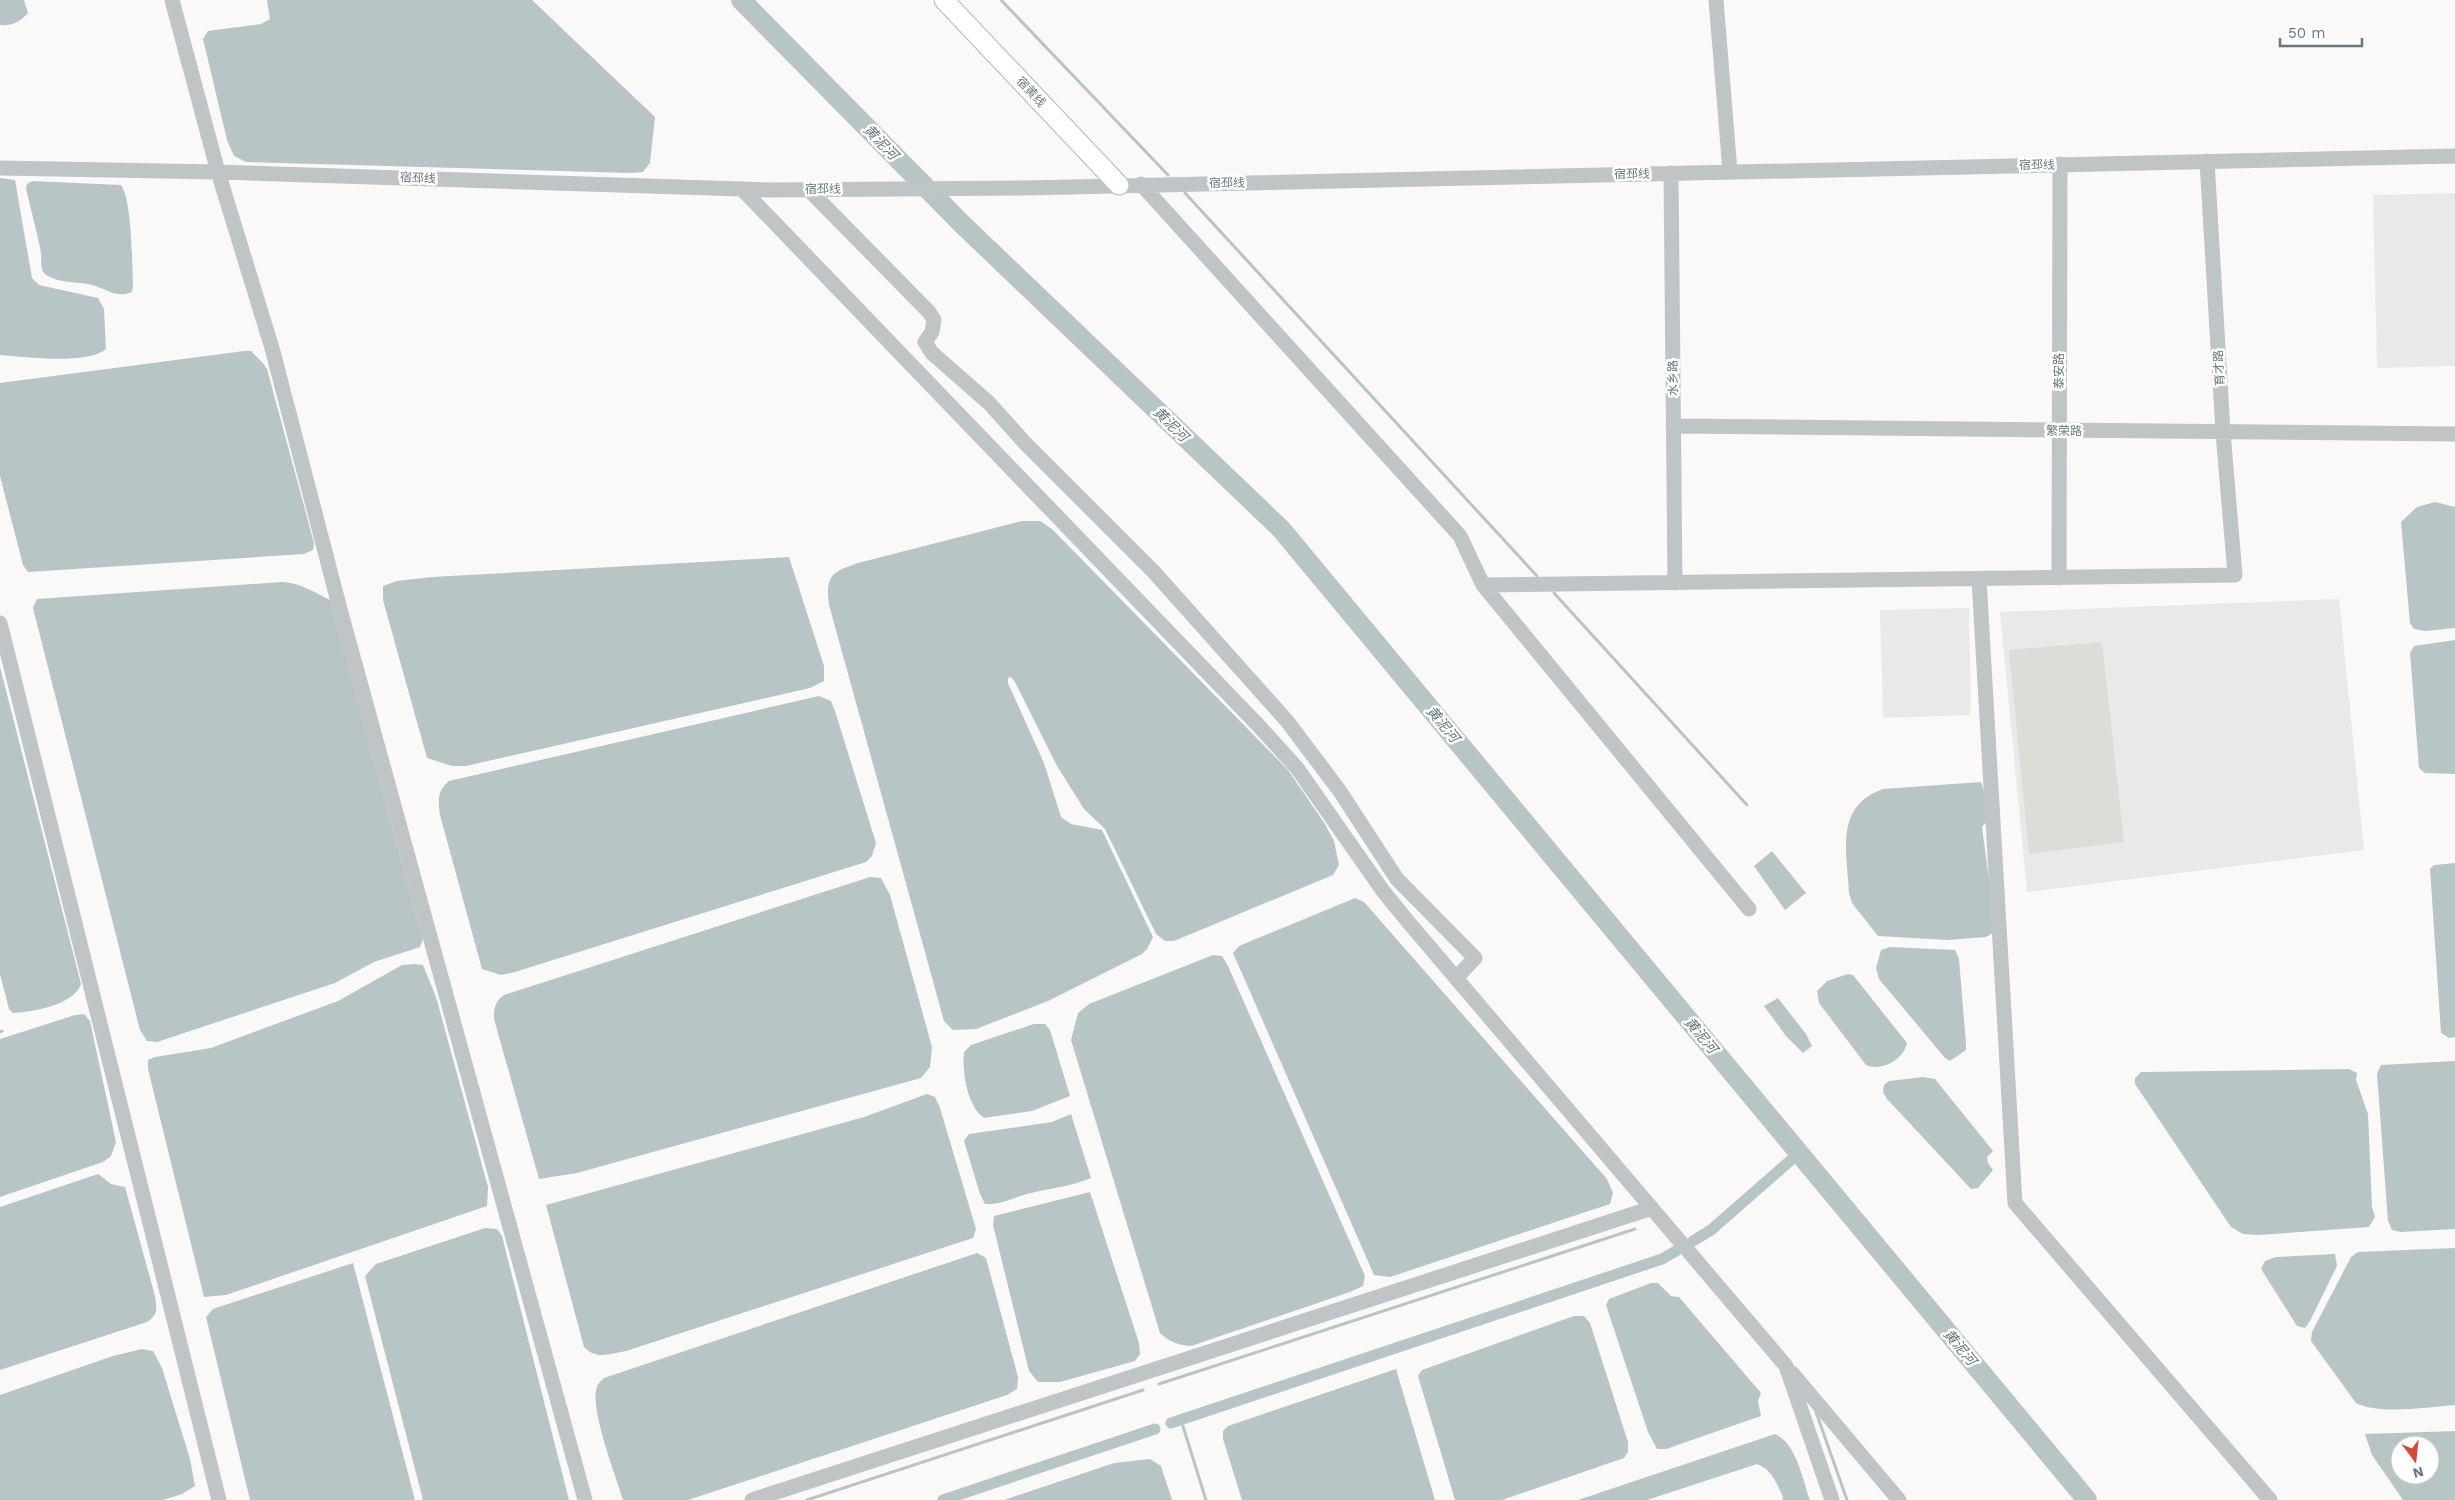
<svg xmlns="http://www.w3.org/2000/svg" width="2455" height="1500" font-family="'Work Sans','Noto Sans SC',sans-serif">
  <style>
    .built { fill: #e8e9e8 }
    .green { fill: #dbded7 }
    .water { fill: #b8c5c7; fill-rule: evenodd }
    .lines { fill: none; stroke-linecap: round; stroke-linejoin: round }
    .stream { stroke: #b8c5c7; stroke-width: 3 }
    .canal { stroke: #b8c5c7; stroke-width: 11 }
    .river { stroke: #b8c5c7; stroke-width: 20 }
    .major-casing { stroke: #b3b9bc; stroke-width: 21 }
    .minor { stroke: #bfc5c7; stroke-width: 15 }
    .major { stroke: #fff; stroke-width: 19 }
    .labels { text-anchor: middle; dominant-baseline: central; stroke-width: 5; stroke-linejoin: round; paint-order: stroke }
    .street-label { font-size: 12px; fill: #677980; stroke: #fff }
    .water-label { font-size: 14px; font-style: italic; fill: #627679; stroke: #fff }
  </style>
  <rect width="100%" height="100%" fill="#faf9f8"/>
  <path class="built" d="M2455,193v173l-78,2 -4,-173z
    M2339,599l25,251 -337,42 -27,-280z
    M1969,608l2,107 -88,3 -3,-108z"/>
  <path class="green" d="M2102,642l22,200 -95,12 -20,-204z"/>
  <path class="water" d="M0,0h24l4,13c-8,9 -16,13 -28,12z
    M267,0h265l123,117 -5,46 -7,9 -13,1 -384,-11 -12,-6 -7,-16 -24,-101 5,-8 53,-7 9,-5z
    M0,178l15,2 17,98 7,7 59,13 6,11 2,40c-19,16 -81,8 -106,6z
    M32,181l89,4c11,15 11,78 12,100l-1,7c-16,7 -27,-4 -40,-7 -15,-4 -32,-1 -46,-10 -7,-6 -4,-14 -5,-22 -4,-21 -10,-43 -15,-64l1,-5z
    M244,351h7l12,12 4,6 47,174 -1,7 -9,4 -276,18 -5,-7 -23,-89v-93z
    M2435,502l20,5v121l-30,3 -11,-2 -4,-6 -9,-101 16,-15z
    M1022,521h18l12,8 236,241 37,54 9,17 5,24 -6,10 -159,66h-9l-9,-7 -51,-105 -21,-20 -27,-43 -42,-84 -4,-5 -3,1v5l36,80 17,54 10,7 31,6 51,107 -6,12 -5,5 -94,47 -72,28 -23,1 -9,-9 -115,-416c-4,-30 3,-33 29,-42z
    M789,557l35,109v15l-14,7 -344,78h-14l-25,-8 -44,-158v-14l14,-5 35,-4z
    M283,582c17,1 31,10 47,18l93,339 -3,8 -46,15 -39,21 -178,59 -10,-1 -7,-11 -107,-422 4,-9z
    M2455,640v134l-30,-1 -6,-5 -9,-115 4,-7z
    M0,667l81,317c-7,21 -48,28 -68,29l-4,-4 -9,-35z
    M819,696l12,5 4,10 41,132 -4,13 -6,6 -351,110 -14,3 -19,-6 -42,-154c-2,-15 -3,-24 9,-34z
    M1981,782l7,22 1,15 -7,8 14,104 -10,6 -38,3 -70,-4 -26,-33 -3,-10c-2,-40 -15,-87 34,-104z
    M1772,851l34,42 -21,17 -31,-44z
    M2455,863v174l-6,1 -8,-5 -11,-164 4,-4z
    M870,877l11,1 9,17 42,152 -2,20 -9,11 -344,95 -38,6 -45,-160c0,-11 1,-18 10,-24z
    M1355,898l9,4 243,277 6,14 -3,11 -220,73 -16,-2 -141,-322 6,-7z
    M1890,947l65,3 4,9 7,85v6l-16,11 -5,-3 -66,-79 -3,-11 5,-18z
    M1213,955l9,1 6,10 137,310 -2,10 -13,6 -159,54c-14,-1 -21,-4 -31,-13l-89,-293 7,-27 11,-9z
    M415,964l8,1 13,32 52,190 -1,19 -261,89 -22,2 -56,-228v-9l7,-3 56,-9 127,-47 64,-36z
    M1848,974l5,1 54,68c-3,16 -25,29 -41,22l-47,-62 -2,-12 10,-10z
    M1778,998l28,36 6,12 -9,7 -17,-17 -22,-30z
    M84,1014l6,7 26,121 -5,14 -8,6 -103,35v-158l75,-24z
    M1034,1024h11l5,6 20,66 -38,15 -48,7c-17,-12 -22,-46 -20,-66l7,-7z
    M2455,1061v168l-54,3 -9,-2 -4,-9 -11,-147 4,-9z
    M2349,1069l8,4 -1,7 12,34 4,93 3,10 -6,10 -110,8 -16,-1 -12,-7 -96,-143v-6l6,-6z
    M1923,1077l12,2 58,72 -6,6 1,6 5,7 -15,18 -7,1 -84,-90 -4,-7 1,-7 5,-4z
    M927,1094l8,3 5,11 36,121 -3,9 -347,113c-16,3 -30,9 -42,-4l-38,-142 318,-88z
    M1071,1114l20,64c-21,9 -42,10 -64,16 -14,4 -27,11 -42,10l-5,-10 -16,-53 5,-7 83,-12z
    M98,1174l13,10 14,3 30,109c2,13 3,19 -8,26l-147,48v-163z
    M1090,1192l49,151 1,11 -5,7 -75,21h-22l-9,-11 -36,-146 1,-9z
    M485,1228l12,1 5,7 67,264h-146l-58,-224 11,-12z
    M2455,1248v157c-27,2 -76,10 -99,-2l-45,-62 1,-9 39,-75 7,-5z
    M977,1253l9,5 32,119 -1,12 -10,6 -319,105h-65c-7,-23 -34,-93 -26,-113 1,-4 5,-7 7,-9z
    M2335,1254l2,12 -27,55 -5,7 -8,-2 -36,-57 4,-8 11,-4z
    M353,1263l62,237h-165l-44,-183 7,-8z
    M1651,1283h7l13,13 8,1 82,96 -3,8 3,15 -95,33h-9l-9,-17 -42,-127 3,-6z
    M1574,1316h10l6,7 38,119v10l-4,6 -122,42h-47l-37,-124 4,-6z
    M142,1349l11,2 9,17 28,91 5,27 -13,8 -19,6h-163v-105l113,-39z
    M1396,1369l39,131h-193l-19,-61v-8l5,-5z
    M2455,1431v69h-52l-31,-45 -7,-21zM2400,1445h30v30h-30z
    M1775,1434c22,10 27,45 35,66h-28l1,-3c-7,-15 -11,-27 -26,-33l-110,36h-69z
    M1150,1459l11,7 11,34h-168l110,-37z"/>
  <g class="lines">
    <path class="stream" d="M1001,0l167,175
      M1185,193l352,383
      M1554,593l193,212
      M0,1032l2,-1
      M1159,1384l476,-155
      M1816,1412l31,88
      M1181,1420l25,80
      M807,1500l336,-110"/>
    <path class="canal" d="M1693,1241l18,-11 88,-77
      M1171,1423l491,-164 14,-8
      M943,1500l212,-71"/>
    <path class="river" d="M741,0l221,224 319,305 806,971"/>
    <g class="major-casing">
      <path id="major" d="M944,0l175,185"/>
    </g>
    <path class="minor" d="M172,0l46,172 54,176 69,265 244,887
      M1716,0l14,171
      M0,168l218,4 554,18 253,-2 1430,-32
      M1671,173l4,410
      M1141,184l319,352 23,49 266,324
      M742,189l516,536 39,43 86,123 27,33 376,442 46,134
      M808,189l121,123 5,8 -2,12 -7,10 7,11 57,50 35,39 129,129 134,150 52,69 58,89 78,79 -19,20
      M1673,426l782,8
      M2059,578l1,-414
      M1979,579l36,624 255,297
      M1483,585l752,-10 -12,-143 -16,-271
      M0,623l219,877
      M1792,1373l107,127
      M752,1500l900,-292"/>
    <use href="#major" class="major"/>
  </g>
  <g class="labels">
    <g class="street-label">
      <text transform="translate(1031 92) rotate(47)">宿黄线</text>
      <text transform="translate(2037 165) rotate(-1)">宿邳线</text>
      <text transform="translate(1632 174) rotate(-1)">宿邳线</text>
      <text transform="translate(418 178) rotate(2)">宿邳线</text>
      <text transform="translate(1227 183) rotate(-1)">宿邳线</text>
      <text transform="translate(823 189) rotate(-1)">宿邳线</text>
      <text transform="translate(2219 368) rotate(-93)">育才路</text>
      <text transform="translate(2059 371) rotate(-90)">泰安路</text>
      <text transform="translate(1673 378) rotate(-91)">水乡路</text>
      <text transform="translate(2064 431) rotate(1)">繁荣路</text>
    </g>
    <g class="water-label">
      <text transform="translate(881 142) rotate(46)">黄泥河</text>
      <text transform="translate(1171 424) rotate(44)">黄泥河</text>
      <text transform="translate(1443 724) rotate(50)">黄泥河</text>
      <text transform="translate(1701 1035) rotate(50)">黄泥河</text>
      <text transform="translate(1960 1347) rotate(50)">黄泥河</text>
    </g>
  </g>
  <g transform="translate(2415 1460) rotate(165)"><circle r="24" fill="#ffffff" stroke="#c2c9cc"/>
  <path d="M0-4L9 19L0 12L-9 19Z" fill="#d24b3f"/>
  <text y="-8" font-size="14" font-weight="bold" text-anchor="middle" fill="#677980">N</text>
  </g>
  <path d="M2280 38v8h82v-8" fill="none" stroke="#677980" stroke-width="2.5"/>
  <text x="2288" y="38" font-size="15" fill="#677980" stroke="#ffffff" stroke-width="4" paint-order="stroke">50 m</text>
</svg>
